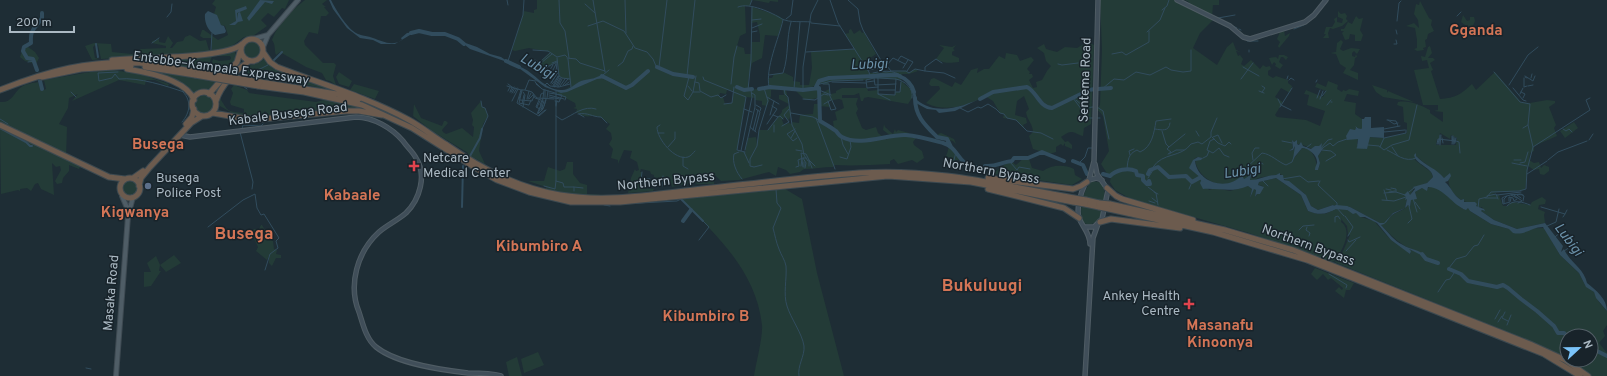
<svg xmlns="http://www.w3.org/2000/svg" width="1607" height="376" font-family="Overpass,sans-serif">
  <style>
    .green { fill: #233b37; fill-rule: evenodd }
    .water { fill: #314c5d }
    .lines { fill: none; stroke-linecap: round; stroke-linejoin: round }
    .stream { stroke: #314c5d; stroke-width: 1 }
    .canal { stroke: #314c5d; stroke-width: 2 }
    .river { stroke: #314c5d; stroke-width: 4 }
    .secondary-casing { stroke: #4f5c64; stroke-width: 5.5 }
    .primary-casing { stroke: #3e4a52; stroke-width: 6 }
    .highway-casing { stroke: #3c4950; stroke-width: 7 }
    .secondary { stroke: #404e59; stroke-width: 3.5 }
    .primary { stroke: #4f5d66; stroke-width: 4 }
    .highway { stroke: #6c5b4e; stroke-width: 5 }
    .highway-bridge-casing { stroke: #3c4950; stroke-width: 7; stroke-linecap: butt }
    .highway-bridge { stroke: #6c5b4e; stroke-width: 5 }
    .health-dot { fill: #e0444e; stroke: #18232a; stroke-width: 1.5 }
    .service-dot { fill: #5c6f8a; stroke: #18232a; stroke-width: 1.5 }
    .labels { text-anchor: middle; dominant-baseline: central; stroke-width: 3; stroke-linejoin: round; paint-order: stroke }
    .street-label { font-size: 13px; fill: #abb9c3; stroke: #18232a }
    .poi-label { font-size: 13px; fill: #abb9c3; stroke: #18232a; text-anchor: start }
    .water-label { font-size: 14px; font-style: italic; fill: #6b91a9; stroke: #18232a }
    .quarter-label { font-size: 15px; font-weight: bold; fill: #d47556; stroke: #18232a }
    .district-label { font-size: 17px; font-weight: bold; fill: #d47556; stroke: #18232a }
  </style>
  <rect width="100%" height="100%" fill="#1e2d35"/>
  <path class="green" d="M215,0h74l-4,9 -3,-1 -8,9 -6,-4 -7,7 6,6 -14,10 -9,1 -16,12 -41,5 -86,5 -3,-14 -2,-1 -3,3 2,11 5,1 -8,1 -7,-14 9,-3 17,1 1,8 20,2 9,-5 25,-1v-2l-14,-3v-2l7,-2v3l6,1 3,-7 5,7 -3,5h2l5,-6 6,-1 2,-4 5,-2 10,6 6,-1 3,10h3l-1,-12h-8l-3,-2 2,-6h2l14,10 10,-5 -3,-9 -4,-1 -7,-11 2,-7 -4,-3z
    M305,0h22l-5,4 4,3h-2l5,6 -3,3h-5l-3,18 -9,-2 -5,9 1,4 18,18h11l2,2 -3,11 3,9 -6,-4 -4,-1 -4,-7 -16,-6 -26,-15 -4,3c-2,-5 0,-10 -4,-15 6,-17 20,-30 33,-40z
    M537,0h241v2l-8,-1 -1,2 -17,-3 -2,6h-5l1,27 -6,3 -3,10 7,2 1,6h6v-26l1,14h8v-7l-3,-13 -6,1 1,-16 27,9 4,3 -5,17 -13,-1 -3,23 -10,5 -4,18 2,9 19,-3 -1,-9h4l2,-4 11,-1 8,4v4l7,1v3h9l3,-17 -1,-16 44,-3 -10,-15 4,-1v-3l2,-1 3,5 6,-4 2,3 2,-1 12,22 -13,9 6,10 37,-2 3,2 6,-4 3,2 -9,3h-7l-1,6 -27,-2 -8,2 -34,1 -4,1 1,2h-9l-11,4h10l1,6 9,-5 1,5 6,-1v-2l6,-3h25l1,3 10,-1 1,4 16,1v-3h5l1,-11 12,10 -1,7 -4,6 -40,-7 -4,1 -1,3h-2l-2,-8 -5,2h-12v3h16l-2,6 2,5 -2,4 6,15 4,2 10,-3 2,6 9,7 -2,-4 4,2 2,-2 -8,-6 1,-6 1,3 8,7 2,-5 1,3 2,-2 11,3 1,4 6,1 -3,4 1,3 8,6 2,7 -7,5 -5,-3 -14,4 -4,-5 -4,2v3c-19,1 -37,2 -55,1l-2,2c-10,0 -19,2 -29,2l-4,3 -10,2 -4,-4 -8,-3 -2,9 -7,-4 -30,8 -18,1 -6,-6 -1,9h-17l-2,-2 -23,5 -1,-5 -4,1 -1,-3 -12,-3v-2l-3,-1 -1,-3 -9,-2 -1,3h2l-2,16 14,1 -1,2 -25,2 3,-15 4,-9 1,2 3,-1 -2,-8 -7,-4 2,-7 -8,-1 -6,14v-4l-7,-2 2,-9 -4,-5 3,-5 -1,-6 -5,-4 4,-5c-3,-2 -7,-6 -10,-7 -12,-3 -11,3 -24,-5l1,-3 -4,-1 3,-1 -1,-4 -17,-9 -1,-2c17,3 32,-17 49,-14l-6,-2 -3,2 -15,3 -8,5 -10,4 7,-4 -1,-6 -8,-2 -3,-2 -1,-14 -9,4 -6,6 -3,-10 10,-10 -21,-4 -14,3 -3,-1 12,-39 10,2v-3l3,-1zM786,89l9,1 10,10 14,-2v6h-5l-1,10 -13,1 -1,8 -7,-1v2l-3,-1 -5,2 -2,-5 3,-3 4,3 2,-7 -2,-8 -7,5v2l-14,18h-9l-2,14 -1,-7 -8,1 -3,14 -8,-1 9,-54 9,1v2l7,1v4l5,1 4,-10v-6h12l1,5h-5v4l10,5zM727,90l7,1 -2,12 -7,1 -2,-7h-4l1,-4 6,1zM839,99l3,1 2,8 -9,4 2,8 -4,1 1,8 -14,-8 -1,-15 11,1 -2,-6z
    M1100,0h76l37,20 -13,13 -7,15 24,17 10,-18 6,-5 3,8 5,2 -5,-1 2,5 2,-1 3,4 -2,5 3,2 7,-6 9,9 3,-4 3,2 4,-1 1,3 -3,2v4l5,3 3,-2 12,4v3l4,3 -2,7 -9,-5 -6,9 8,5 -8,13 2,2 29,3 14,6 5,-15 -18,-6 2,-10 -5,-1 2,-4 17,7 3,-6 -11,-4 2,-4 9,4 2,-6 10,4 -1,4 5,3 1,-2 3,1 3,-2 10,2 -1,5 -11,-2 -3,7 12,2 -1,11 7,5v10l-5,-1 -2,2 3,9 -1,5 13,-7 14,1 23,-5v-10l-3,-1 -1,-15 -6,-2 1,-3c12,-2 22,3 32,8v3l13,9v-10l-9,-1 4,-1v-5h-15l-9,-35 15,-2 -2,-8 -5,1 -1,-5 4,1 3,-10 2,-1 2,7 -4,5h5l2,2 -5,3 3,7 -2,1 9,28c16,-1 21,-5 32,-15l4,6 19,-18 26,30 9,1 17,-3 8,1v2l-6,4 7,18 -2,3 3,8 -23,10v5l-4,2 -1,7 5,3 5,-1 2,6 3,-3 5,2v4l-5,4 -4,-1 -1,-5 -5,1 -6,-4 -3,24 -33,3 7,2 4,11h4l5,-4 18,3 2,-3 10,-5 4,3 -1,4 -6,1 -1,4 7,3 -1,3 1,8 -28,6 -23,-9 -13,-9 1,-1 2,1 -2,-4 -4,1 -6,-6c-12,2 -26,-13 -23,-25l-5,1c-9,-8 -19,-14 -28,-22v-3l-1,7 16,12 2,5 -6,6 -13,5 -4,8 -2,-5 -2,5 1,3 -2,9 -12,5 -9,10h-4l-30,-16h-7l13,6 5,4 13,4 17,19 20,14 -3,-5 11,4 4,4c-6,-9 -14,-7 -21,-13 -8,-5 -14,-12 -21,-19 4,-2 6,-6 10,-9 6,-5 13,-5 17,-11l2,2 1,-7 5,-2 -1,-6 7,-4 5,1 3,-3 11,4 22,19 6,-1 1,3 21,13 18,5 35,-1 16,27 19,18 6,12 9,7 5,10 8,9v14l-4,6 2,5 -6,7 8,10v23h-15l-19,-13 1,-3h17v-24h-24l-1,23 -66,-30 -166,-67 6,-4 10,-23h-2l-1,-9 -5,-6v-2l-1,4c13,9 0,32 -8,40l-84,-29 -118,-34 -16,-9 -5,-8 1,-7h-3l-7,-11 8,-13 -6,-35 -6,-7 3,-4 2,-56zM1440,133l10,6 1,-4 6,3 -1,7h-20l1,-6h2zM1297,141v3h4l11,5 8,-3 2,-3 -2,4 3,2 -5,7 2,7 -2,7c-2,-9 -4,-22 -16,-22l-8,10 2,-12 -3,4 -3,1 3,-3 -1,-6zM1198,157l4,1 -1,2h-6c3,21 34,35 47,16l2,3 3,-1 4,-8h2l-1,4 4,2h-5l-1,4h5l3,-2 23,-4 4,6 19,13 7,13 7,4 15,-5 3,1c-7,10 -17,9 -28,5l-7,-16 -25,-17 -17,4 -1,3 5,1 -3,8h-3l-2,3 1,-7 -2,-2 -4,10 2,-9 -4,-3 -18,5 -15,-3 -6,2 -7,-11 -12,-11 5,-10z
    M1185,0h34v5h-6l-1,12 -24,-12 1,-3z
    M1420,1l9,17 3,2 -1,5 3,6 -6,3 -1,5 -2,1 1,7 -3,1 1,2 -7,1 -3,-2 3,-1v-8l-2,-12 -9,-2 8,-3 5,5 -1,-8 -4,-6 2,-10 3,1z
    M1338,11l3,3 4,-1 2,3 -1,3 2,2 -6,5 -9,3 -3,-1 -2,5 1,5h-6l3,-4h-2l2,-7h6l3,-5 -1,-3 3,-2v5l5,1 1,-4 -5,-2z
    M1463,15l4,6 3,-1v-3h4l1,4 -3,7h-6l2,-3h-3l-4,-3z
    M1356,16l3,3 4,-1 -3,12 3,5 -2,6h-6v-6l-5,-1 -1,5 -4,1 -3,-7 2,-2h-3v-2h3l4,-7 4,2z
    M1284,30l1,6 5,-3 -1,3 -10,12 -1,-2 2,-4 -3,-3 3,-7z
    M1341,40l2,2 -3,7 3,2 8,-3 9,1 -3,5 -3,-3 -2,2v3l3,1 1,-3 1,3 -2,1 -1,7 -4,5 8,3v7l-15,-7 3,-5 -6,-4 -4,-10 -6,-1 6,-1 1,-9z
    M241 50a10 10 0 1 1 20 0a10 10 0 1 1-20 0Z
    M1087,42l7,3 -3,79 -7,4 -1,8c-10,-3 -10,-8 -22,1l4,5 3,-1 4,4v4l-7,-3v-3l-2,3 -2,-2 -5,3v5l-7,2 -16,-5 -4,-13 4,-4c0,-8 -6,-12 -7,-20l3,-3 -5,-13 -7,5 -2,14 11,3 1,5 -4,2 2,4 -9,-9 -13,-2 1,-4 -4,-1 -7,-12 -8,-5c-19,10 -39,17 -59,7l14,-14 -1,-3h-8l-2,-2 2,-5 3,-1 18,9 3,-5 6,3 10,-15 7,-2 -1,5 7,-4h5l10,-13 6,3 1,-6 11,2 3,6 11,-4 3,3 -7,9 3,3 -1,2h3l1,3 -4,3 4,8 4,-1 -1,-5 6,-2 5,-9 4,-5 -5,-5 -2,-8 -7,-5 7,-4 2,5 11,3 8,-5 12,1z
    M24,44l11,8 4,6 -3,6 -11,-3 -5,-4z
    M939,45l13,2 4,-2 -3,4 2,1 -3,2v3l7,3v4c-9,1 -14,2 -23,-3l8,-11z
    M235,51l1,8 -12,16 -19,-4 6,-5 2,-7 6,2 11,-1 1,-2 -1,-2h-18l-3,9 -5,6 -7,-5 -1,4 -67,-10 72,-4z
    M1279,55h5l4,2 -2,3 -3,-3h-2l-2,5 4,3 -3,4 -5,-3 1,-2 -2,-2 -2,3 -3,-7 7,-1 2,2z
    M265,58l9,11 62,22 -63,-13 -31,-1 5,-5 -6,-1c7,-8 17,-5 24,-13z
    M134,68l55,8v1l29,5 -7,8h-11l-7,4c-10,-21 -44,-14 -59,-26z
    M113,70l27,4 29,10 -1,2 -13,-6h-9l-1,5 -26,-5 -47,21 6,-7 -9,4 -1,10 -9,16 8,3 -1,31 -12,-10 -54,-26v-20c12,1 13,-8 20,-14 4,-4 13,-5 18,-6l3,9 5,-2 -2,-9 46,-8z
    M339,72l13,9 -3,6 -10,-3 -3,-7z
    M354,84l25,7 -4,8 -25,-9z
    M234,85l13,5 2,3 67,9 11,-3 17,3 13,5v2h-29l-57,8 -6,-6 -1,1v5l-30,-3 -14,-8 -1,-9c10,14 5,14 25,16v-4l-13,-4 -1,-3 3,-9 -2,-4z
    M1372,85l15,5v3l1,-2 26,11 -31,-5 -7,-5z
    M195 105a10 10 0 1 1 20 0a10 10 0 1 1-20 0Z
    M481,101l1,6 3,1 3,8 -5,8 -4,27 6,13 -11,-6 -4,2 -4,-1 2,-6 -36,-22 -19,-15 1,-12 7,14 21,8 2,-5h2l2,2 -6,7 1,2 3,2 16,-6 11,9 1,-10 -2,-2 1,-5 -2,-7z
    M1574,122l4,6 -13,10 -5,-7z
    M0,126l81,39 -2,4 -10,-4v6l-6,7 -1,5 -5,1 -2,-3 6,-11 -1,-4 -4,1 -4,-4 2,32 -13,-6 -3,-6 -3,1 -4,7 -4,-3 -7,1v2l-2,-1 -17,4z
    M941,133l13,6 2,5 -3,-3 -3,-1 3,11h3l6,8 -9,2v-3l-2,4 -3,1 2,-5 -4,-2c2,-4 4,-11 1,-16l-8,-2 -1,-4z
    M1025,157l4,2 3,9 11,3c8,-6 21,-7 31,-2l1,6 7,4 -10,6 -85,-12 5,-4 4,2 11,-8 5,-1 4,3z
    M567,162h6v12l7,9 7,2v9l17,1 -1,2 -46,-5 -11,-3v-2l-18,-6h16l4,-14 12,4 5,-2z
    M121 188a9 9 0 1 1 18 0a9 9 0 1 1-18 0Z
    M1093,181l9,2c6,10 1,49 -18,40 -7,-8 0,-38 9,-42z
    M785,189l17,10 15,74 27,103h-90c2,-13 9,-39 8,-51 -6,-54 -45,-89 -81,-126z
    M261,225h1l9,15 2,1 1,8 3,1 -1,4 5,1v3h-5l-4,8 -3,-3v-7l-2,4 -11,-9 2,-4 -7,-15 3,-3h5z
    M174,255l7,8 -15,9 -6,-7 -1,6h2l-10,15 -7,1v-15h7l-4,-9 9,-7 4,9z
    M1315,268c13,5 25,10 39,15l-4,7h-4l-2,8 -9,-7 4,-4 3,3 1,-2 -12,-10 -3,2 -5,-6 -6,6 -6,-6z
    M538,352l6,13 -20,8 -3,-14z
    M517,357l5,19h-13l-3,-14z"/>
  <path class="water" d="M260,0l14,1 -2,3 -7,-2 -16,19 -2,-3z
    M329,0h2c5,10 17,30 27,34 5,2 10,2 15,4 9,3 19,9 29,2l-1,-2 6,-5 8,-1 -20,12h-14l-8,-4 -13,-2 -13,-10 -14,-19z
    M246,6l1,3 -10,4 1,6v-6l2,-1 3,9 -5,1 -3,3h-6l7,-4 -1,-11z
    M208,11l9,4 4,10 3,1 2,5 -1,2 -10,2c-7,-4 -11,-13 -10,-21z
    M460,41l17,6 13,7 11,3 9,6 -40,-14z
    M516,66c17,2 27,25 46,24 8,0 12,-6 19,-9 7,-2 14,-2 20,-6l5,3 -9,1 -30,13 -6,1 -16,-6z
    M912,87l3,4 2,9c19,16 46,7 66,-3l-28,14 -16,2 -3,-3 -9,-1 -13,-7z
    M1365,117h6v11l13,-1v11l-14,-1 -3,12 -10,-1 1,-9 -11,1 -1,-4 4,-7 5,1 1,-2 6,1v-10h2z
    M1292,140l2,2 3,-2v4l2,1 2,-3 2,4 8,3 4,-3h4l3,-3 -1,6 3,-2 -6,9 2,7 -2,7h-3c0,-3 1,-4 2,-7 1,-7 -8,-15 -15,-15l-9,11 2,-13 -2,4 -4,1 4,-3z
    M1416,153v3c11,11 20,12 28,22l6,-5 1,3 -3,5 -3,1c7,6 8,13 16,18l3,-1v3h11l2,2 -1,2 8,3 1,2 -3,-1 -1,1 13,9 23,9 28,-6 18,23 -2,6 3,-3c6,14 20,19 23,34 9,7 20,16 20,28l-11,-13 -2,-6 -8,-5 -7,-14 -19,-18 -17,-28c-11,0 -19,9 -30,6l-4,-4 -18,-5 -21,-13 -2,-3 -2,2c-14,-5 -21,-22 -38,-23l-1,4 -5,-3 -7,4 2,7 -6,1 -1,7 -2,-2c-4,6 -13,6 -18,12 -3,4 -4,7 -9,8 7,7 13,16 22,20 7,5 18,4 22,12l-16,-8 2,2 -1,3 -19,-14 -14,-17 -12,-6h-5l-4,-4 -3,1 -10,-7h7l30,16h4l9,-10 12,-5 2,-9 -2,1 1,-3 -2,-2 4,-4 2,4 5,-6 -2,-2 14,-4 6,-6c-1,-10 -17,-12 -19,-22z
    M1198,157l5,1 -2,2 -6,1c3,23 34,30 47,14l2,4 5,-3 2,-8 2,-2 -1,8 5,2h-6l-1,4c10,0 16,-5 26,-5l4,-2v2h3l1,5 5,1 17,14 5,11 7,4 15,-5 4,3c-10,6 -16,8 -29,3l-7,-16 -25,-17 -17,4 -1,3 6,2 -4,7h-3l-2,3 1,-7 -2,-1 -4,9 2,-9 -4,-3c-15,7 -30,2 -45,3l-3,-6 2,-4 -13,-11 4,-8z"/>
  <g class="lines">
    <path class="stream" d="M507,0l1,5
      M559,0l1,23 5,8 4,27
      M593,0l12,72
      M625,0l1,33
      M830,0l8,23 31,49 1,5
      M848,0l10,9 2,13 3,8 22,37 -17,3
      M585,4l10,9
      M750,5l2,-5
      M738,7c11,-5 35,6 44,12 8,4 20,2 29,3
      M1162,10l5,-4 2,-6
      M1457,16l4,-4
      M167,17l4,-5 1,-8
      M1218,18l17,-3
      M786,19l5,-4 2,-15
      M752,20l9,-1
      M1397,21l2,-18 2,-2
      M811,23l29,3
      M1229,24l8,4
      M588,26l15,-5 21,10 11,17 12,4 6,7 3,7
      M752,28l10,-4
      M1239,29l2,1
      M1294,29l10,-4
      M1396,30l1,4
      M752,32l5,-1
      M1147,32l13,-12 5,-12
      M1245,39l2,2h11
      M152,43l7,-5
      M1394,44h3l-1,-4
      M211,50l1,-17
      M533,50l15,1 9,6 8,-2 2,2
      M806,52l48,-3
      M1249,52v-2
      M1112,54l10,-2 4,3 23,-13v-11
      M557,58l2,18 3,2 8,1
      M567,58l9,1 4,4 25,8
      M568,59l3,28
      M898,60l3,-4 12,6 -6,9
      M508,61l15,-46 1,-15
      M28,62l7,-1
      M532,62l3,-2 3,2
      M540,62l10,-9
      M541,63l1,6 5,-4 2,1
      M552,63l5,-2
      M556,63l1,8
      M1058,64l4,1 16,-2
      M887,65l6,-7 12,6
      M618,66l5,-4 5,-11 4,-2 1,-3
      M887,66l4,5h15l3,2 6,-4 10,2v-4l11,-8 6,4
      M659,67l8,-67
      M1243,67l16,9
      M533,68l5,-5h3l11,-9
      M903,68l5,-8
      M925,71l19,2 11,5
      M118,72l-20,1 1,8 13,-3 3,-4 4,5c20,-2 47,7 65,13
      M543,72l6,-6 8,-4
      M552,72l4,-8
      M1494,72l26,30 10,2 -2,21 -5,3
      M544,73l3,-3
      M873,73c13,-3 25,-3 33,7
      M544,74l4,-3
      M545,75l3,-4
      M553,75l3,-6
      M603,75l6,-5
      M769,75l14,-2c6,-18 3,-34 8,-51
      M870,75l16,-2 15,2
      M546,76l7,-11
      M687,76l8,-76
      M696,76l-3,16h7
      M1525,76l8,5 2,-5
      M689,77l-5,19 4,4 5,-8
      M703,77l1,3 42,17 -9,53 8,2
      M874,77v1h4v16l12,6
      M1525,77l2,1
      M878,78l18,1 -1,16 -17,-1
      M1524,78v9l3,-1
      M1531,78l1,-4
      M249,79l9,-9 10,-5
      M870,79l4,-1 1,7 21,-1
      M870,79l-4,1 1,8 11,-1
      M896,79c9,2 18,9 16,19
      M1241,79l12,-16
      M1287,79l1,-3
      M1289,80l2,-2 3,2
      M536,81l-7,-1 -4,10 7,2 5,6 17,1
      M535,82l7,7 13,4
      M695,82l4,1 1,8 11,6 7,-2 3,3 5,-3
      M832,82l34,1
      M867,82l7,-1
      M1316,82l1,-2
      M551,83l7,-11
      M551,83l7,-11
      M508,84l4,3
      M536,84l5,4
      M552,84l7,-8
      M731,84l3,-27 3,-11
      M823,84h6l1,10
      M545,85l2,-2 3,3 9,1 11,-3
      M563,85l5,-6
      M565,85l4,-3
      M816,85l16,-4 31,-1
      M1509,85l19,-30 10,-8
      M243,86l4,3
      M507,86l14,4
      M553,86l5,-10
      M554,86l5,-9
      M557,86l4,-8
      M560,86l5,-7
      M688,86l4,5
      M1262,86l3,2 -3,4
      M1528,86l5,-1
      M555,87l5,-9
      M558,87l4,-8
      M769,87c-4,-19 10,-49 14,-67
      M784,88l1,6 3,3 4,28 10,19 2,11 4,6
      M1513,88l10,12 3,1
      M794,89l6,-67
      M1102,89l12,-10 10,1 12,-8 14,3 16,-8 5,3 12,2 8,-1v-21
      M522,90l-3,13 10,2 2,-5
      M525,90h-4l-4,13 22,13 7,-6
      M545,90v8
      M748,90l3,-30 1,-53
      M803,90v-23l8,-53 7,-14
      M819,90l12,5
      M878,90h17
      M508,91l2,-4
      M1259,91l5,2
      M71,92l5,5
      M510,92l2,-5
      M511,92l3,-5
      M896,92h4l1,-10
      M1521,92l4,2 -2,4
      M512,93l3,-5
      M514,93l3,-5
      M549,93l13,2 -3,7 -4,-1
      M533,94l2,4 6,2
      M556,94l10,3 -1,3
      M1520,94l3,-6
      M549,95l15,4
      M1322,96l4,-5
      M549,97l11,2
      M767,97l12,7
      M540,98l1,-4 2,-1
      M543,98l1,-8
      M547,98l1,-7
      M1073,98l15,20h5
      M1317,98l3,-8
      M519,99l2,-6
      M527,99l2,-8
      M528,99l3,-6
      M529,99l4,-4
      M803,99l12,1 9,-6 4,1
      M1278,99l3,6 10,5
      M1320,99l3,-8
      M520,100l12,1 2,-5
      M539,100l-3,7 4,2
      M543,100l-5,14 5,-5 3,-9
      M1076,100l9,8 8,-1
      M481,101l1,6 3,1 3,8 -6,13
      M512,101l6,-12
      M556,101v5
      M828,101l3,9 5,-1 -7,-15
      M1331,102h1
      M522,104l2,-9
      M724,104l8,-1 2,-16
      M824,104l7,-4
      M556,105l1,-4
      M756,105l5,3 -1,3
      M1327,105l4,-5
      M544,106l2,-7
      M523,107l2,-12 -2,-3
      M537,107l3,-6
      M1097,107l6,4 6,28
      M1280,107l12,-19
      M960,108l8,4 10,-5 3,1 7,-4 8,5 4,4 4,1 3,4 9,2 11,11 14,2 12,6
      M744,109l8,3
      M541,110l3,-9
      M542,110l1,-3 -3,-2 3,-7
      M791,113l22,4 7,4
      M537,114l3,-7
      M578,114c10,-2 14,3 23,3l6,6
      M579,114l5,3
      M539,115l6,-5
      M770,115l4,-14
      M556,116l6,4c11,-5 22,-15 34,-11
      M778,117l2,-1 3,3
      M816,118l19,51
      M1097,118h3
      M0,119l8,5
      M1387,120l9,1 2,5
      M1388,120l6,4 4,-1
      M182,122c8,-9 10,-21 1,-30
      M767,124l10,-15 -5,-3
      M660,125l-3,2c0,12 18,34 31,30 3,-1 5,-4 7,-6
      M774,125v7
      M782,126l7,-4 -5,-7 5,-6
      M750,127l6,5
      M1356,127l3,3 3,-1
      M1383,128l1,4 21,-2
      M242,129l1,-4 18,1 2,-2
      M795,129l-8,5 6,7 4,-3
      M1155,129c7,1 14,3 15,-6
      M1384,129l16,-3
      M1563,129l3,2 3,-2 3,3
      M753,130l5,-20
      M768,130l10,-13 -5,-2
      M755,131l5,-19 -4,-3
      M1162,131l4,13 3,3 -2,2 4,3 -3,2
      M1196,131l3,5
      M240,132l13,50 -1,7
      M658,133h6
      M841,137l2,8 5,9
      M1212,137l6,6 7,3 4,-4 2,2
      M1213,137l5,-2 4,8
      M791,138l4,-7
      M1442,138l1,5
      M1214,139l-4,2 -3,9 6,3 6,-5 5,7 5,2
      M1589,140l4,-6
      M1282,141l10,2
      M1452,141v-5
      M1455,143l1,-5
      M1437,144l1,-5 18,2 3,1 1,11
      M1438,144l1,-5
      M1439,144l1,-9
      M1452,144l1,-8
      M1453,144l1,-7
      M1454,144l1,-6
      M1368,145l11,1 5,4 8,-5 17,-5 8,-35
      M1440,145l1,-10
      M668,147l7,-8v-7
      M1169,147l16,-13
      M1380,147l4,-9 22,-5v-3
      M1392,147l6,9
      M1533,147l57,-37 -4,-10 4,-2
      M1306,148l5,-4
      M1357,148h7
      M1320,149l8,-9 4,-1
      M1321,149l9,-6 3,3 5,-4 9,-3
      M745,150l10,-43v-12l-3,-2
      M796,150l6,1
      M1322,150l9,1 5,4 -10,6
      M1387,150c9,4 18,13 29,8
      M741,151l11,-54 -1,-7
      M739,152l-5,2c-2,8 2,18 8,25
      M744,152l5,11
      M1169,154l7,-4h8
      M1130,155l-1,-4 5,-2
      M683,157v9l5,3
      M840,157l7,2 4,-12 -1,-7
      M1203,158l4,-2 2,-5
      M809,160l3,8
      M809,160l6,6
      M954,160l2,-8
      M1253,160l-1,-7 3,-5h4
      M1514,160h7
      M1548,160l10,-8 29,-11
      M804,162v5
      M1010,162l7,8 2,-3 11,2
      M1079,163l6,-6 3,-9h4
      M1512,163l15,3
      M1520,163l5,-1 3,-10
      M762,165l-8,2 -4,-1v-7l7,-13 2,-16 9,-29 -4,-13
      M801,166l1,-7
      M796,167l3,-1 -1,-6 5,-2
      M803,167l-2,-14 5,1 3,6v6
      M1153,167c10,-15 28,-9 38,-23l7,-2 4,2 9,-7v-5l6,-14
      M1253,167l8,-4 2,1
      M805,168l1,-5 -3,-5h3
      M1127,169c1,-9 1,-15 10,-19l3,2c12,-5 14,-19 16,-31l15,-2
      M1527,174l20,-13
      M1249,177l-3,-9 16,-15c9,1 16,9 24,12l6,-3 2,-5
      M643,178l7,1
      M1148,178l7,-11
      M1282,179l18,-3 8,6 11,-1
      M1262,180l6,6
      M556,181l7,2 1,4h10v4
      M1320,181l-2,4 19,18v4
      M544,186l11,3 1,-8v-90
      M662,186l1,-10
      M574,187l9,1
      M1148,187l8,6 2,12
      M640,188l2,-16
      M1391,188l5,1v3
      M776,189l1,14 4,5 -8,20c2,7 3,14 6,21 2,6 6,11 7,17 1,13 -3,28 1,40 4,13 15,27 17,40 1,10 -7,20 -5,30
      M1189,189l3,-7
      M1386,189l5,1
      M1384,190l3,10
      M1154,192l4,2
      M1389,192l6,-1
      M1409,192l5,-4
      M1384,193l12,-1 9,3
      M1521,194l3,2 -1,5
      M1412,195l5,17
      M1497,195l24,-3
      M1511,195l9,-1
      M1511,195l6,3
      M1514,195l8,6 -4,2
      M1517,195l4,3
      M1487,196l9,-2 2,5
      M1152,198l5,4
      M1485,198h12
      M1511,198l-1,4 -7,2 -1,-6c7,-4 16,-4 21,-3
      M1382,200l12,1 12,-4
      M1149,201l6,2
      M1509,201v-4l4,1 1,3 3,-2
      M1415,202l5,7
      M1504,203v-4l3,-3
      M622,204l55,-3 4,-2
      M604,205l6,1
      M1507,206c6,-7 16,-4 23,-1
      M1336,207l8,9
      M1541,207l24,7 -2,3
      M1478,209l1,-10 8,-2 4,-5 28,-1 7,-2 1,-19 6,-23 -5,-22
      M1565,214l2,-4
      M1345,216l8,11 -5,9
      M1335,222v-5l3,-1 2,3
      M1408,223l4,-4 -3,-13
      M1547,226l9,-4 3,-13
      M208,227l35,-27 12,-6 2,14 4,7 3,-1 15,24 -3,3 2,7 -8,6 -5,16
      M1307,227l-1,3 4,3 -1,3
      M1299,230l4,-4 11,-1
      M1555,237l7,-6
      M699,240l10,-13 -6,-6
      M1348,240l1,2 11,-5
      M1346,251l10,-11
      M1564,251l9,-6
      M1449,268l7,-9 10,-3 8,-10 4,-1 6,-10
      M1329,274l18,11 -1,3
      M1438,292l8,-12 4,-1 4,-6
      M1505,312l-3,6 6,3
      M1495,319l5,-9
      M1498,322l4,-6
      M1507,325l4,-10
      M86,368l5,1"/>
    <path class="canal" d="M96,44l2,13
      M274,60l8,-8
      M0,128l26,14 4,4h2
      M470,156l10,-18 2,-9
      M681,199l22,22
      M462,207l1,-41"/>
    <path class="river" d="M411,33l8,-2 13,3h13l13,5 6,5
      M506,61l13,6
      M657,67l16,7 20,3
      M37,70l-4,-11 -6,-1 -4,-7 1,-4 7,-4c-1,-15 4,-14 11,-25v-5
      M602,76l24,12 6,-3 16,-14
      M40,81l2,8
      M737,87l7,3 8,-1
      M816,87l3,-6 10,-3 68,-3c8,3 15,9 17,17
      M759,89l11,-2 33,3 16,-2 1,33c5,3 11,6 16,10 2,2 3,5 6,6 19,10 45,-3 64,-2 12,1 26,5 37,8 17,5 13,21 33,24
      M1098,89l13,-1
      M915,98c0,18 10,27 22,39l10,2 4,8
      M980,99l13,-7 34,-5c10,5 12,20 25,21l37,-18 6,-1
      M1073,161l10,4 4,9
      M985,166c12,1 16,-4 27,-5l2,-3h14l14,-6 22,9
      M1103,174l7,2c6,-6 18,-9 26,-5l1,4 6,1v4l4,4h3l-1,-3
      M1148,174l2,-4 8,-3 11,10 17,-1 6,6 9,-5 2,3
      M1331,209l5,-2 11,1
      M683,221l8,-11
      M1422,254l4,5 12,4
      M1449,269l12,5 7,7 29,6 6,-2 5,3 13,11 16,12 17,15 4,7h6l3,3
      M1570,336h10
      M1591,346l6,5 10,5"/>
    <g class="secondary-casing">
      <path id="secondary" d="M1177,0l53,26 13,11 7,2 55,-17 9,-7 12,-15
        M180,135l10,2 166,-20c17,0 36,11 47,24 4,6 10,11 13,17 11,17 4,41 -10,55 -8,7 -19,12 -27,19 -22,20 -31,53 -20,80 4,12 7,27 17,35 21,17 66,23 92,26 11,0 23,0 33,3
        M1089,180l5,-19 4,-161
        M1089,180l7,-2 6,2
        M1085,184c-4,8 -9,25 -6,34 4,10 11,15 11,26
        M1086,227h8l8,-8 6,-29 -11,-16 -2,-10
        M1085,376l8,-138 5,-14"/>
    </g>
    <g class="primary-casing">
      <path id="primary" d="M253,39l15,-4
        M263,47l5,-12 30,-35
        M122,196l6,14
        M116,376l12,-160 5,-19"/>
    </g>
    <g class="highway-casing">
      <path id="highway" d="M241 50a11 11 0 1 1 22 0a11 11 0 1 1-22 0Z
        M263,52l7,10 7,5c44,17 90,30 132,53 13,7 25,17 38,25 35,24 71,43 113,50 42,7 83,1 125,-4 58,-6 116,-14 174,-18 76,-5 141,12 215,25
        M112,60c25,-3 115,-1 130,-16
        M145,67l50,8
        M127,69c19,3 60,11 67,31
        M42,77l39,-8 50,-3
        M260,82l77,12 21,6
        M258,86l46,6 58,13 50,23 65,41 20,11 32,12 42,10h49l268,-26 83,6 102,20
        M0,90c48,-19 89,-30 140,-27 20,2 39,6 58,9
        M192 104a12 12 0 1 1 24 0a12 12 0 1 1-24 0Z
        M209,94l28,-32 3,-10
        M216,101c5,-16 20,-31 33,-40
        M213,113l34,6h15l84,-8h13l23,4
        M186,124l6,-7 2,-8
        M0,125l109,52 16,2
        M120 188a10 10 0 1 1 20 0a10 10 0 1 1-20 0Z
        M133,178l10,-7
        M988,178l85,11 8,-3 6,-4
        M139,186l2,-8 9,-11 41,-44 11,-7
        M1107,188l9,8 6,3 71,21
        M988,189l76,19 15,10
        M1086,200l13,3
        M1085,204l14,3
        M1110,204l115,26 68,20 237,94 35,16 23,16
        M1109,209l104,23 94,28 237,94 36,22
        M1100,222l11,-3 69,9"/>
    </g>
    <use href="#secondary" class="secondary"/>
    <use href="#primary" class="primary"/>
    <use href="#highway" class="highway"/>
    <g class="highway-bridge-casing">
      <path id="highway-bridge" d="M198,72l62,10
        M195,75l63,11
        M1074,198l12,2
        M1073,202l12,2
        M1099,203l11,1
        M1099,207l10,2"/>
    </g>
    <use href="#highway-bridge" class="highway-bridge"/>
  </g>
  <g class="health-dot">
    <path d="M412 160h4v4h4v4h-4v4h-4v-4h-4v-4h4z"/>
    <path d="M1187 298h4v4h4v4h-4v4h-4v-4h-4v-4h4z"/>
  </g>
  <circle class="service-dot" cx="148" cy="186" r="4"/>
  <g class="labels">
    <g class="street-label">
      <text transform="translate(221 69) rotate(8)">Entebbe–Kampala Expressway</text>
      <text transform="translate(1086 80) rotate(-88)">Sentema Road</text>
      <text transform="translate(288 115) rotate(-7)">Kabale Busega Road</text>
      <text transform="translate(991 172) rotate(10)">Northern Bypass</text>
      <text transform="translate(666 182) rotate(-6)">Northern Bypass</text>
      <text transform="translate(1308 246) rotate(20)">Northern Bypass</text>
      <text transform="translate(112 293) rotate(-85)">Masaka Road</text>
    </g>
    <g class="poi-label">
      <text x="423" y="159">Netcare<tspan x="423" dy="15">Medical Center</tspan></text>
      <text x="156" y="179">Busega<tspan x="156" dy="15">Police Post</tspan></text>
      <text x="1180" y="297" text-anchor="end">Ankey Health<tspan x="1180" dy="15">Centre</tspan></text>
    </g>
    <g class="water-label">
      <text transform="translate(869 65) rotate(-2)">Lubigi</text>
      <text transform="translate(537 67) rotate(31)">Lubigi</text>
      <text transform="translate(1242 172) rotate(-9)">Lubigi</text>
      <text transform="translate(1568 240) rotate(53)">Lubigi</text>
    </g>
    <g class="quarter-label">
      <text x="1476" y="31">Gganda</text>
      <text x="158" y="145">Busega</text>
      <text x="352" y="196">Kabaale</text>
      <text x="135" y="213">Kigwanya</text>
      <text x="539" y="247">Kibumbiro A</text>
      <text x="706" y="317">Kibumbiro B</text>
      <text x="1220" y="326">Masanafu<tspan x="1220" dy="17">Kinoonya</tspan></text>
    </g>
    <g class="district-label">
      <text x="244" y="235">Busega</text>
      <text x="982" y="287">Bukuluugi</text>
    </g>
  </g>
  <g transform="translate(1579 348) rotate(68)"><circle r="19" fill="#18232a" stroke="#535f67"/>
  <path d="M0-3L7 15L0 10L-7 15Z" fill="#7ac3f9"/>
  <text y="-6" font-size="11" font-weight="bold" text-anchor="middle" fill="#abb9c3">N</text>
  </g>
  <path d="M10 26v6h64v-6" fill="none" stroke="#abb9c3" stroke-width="2"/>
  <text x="16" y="26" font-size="12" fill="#abb9c3" stroke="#18232a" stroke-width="3" paint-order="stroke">200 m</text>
</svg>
